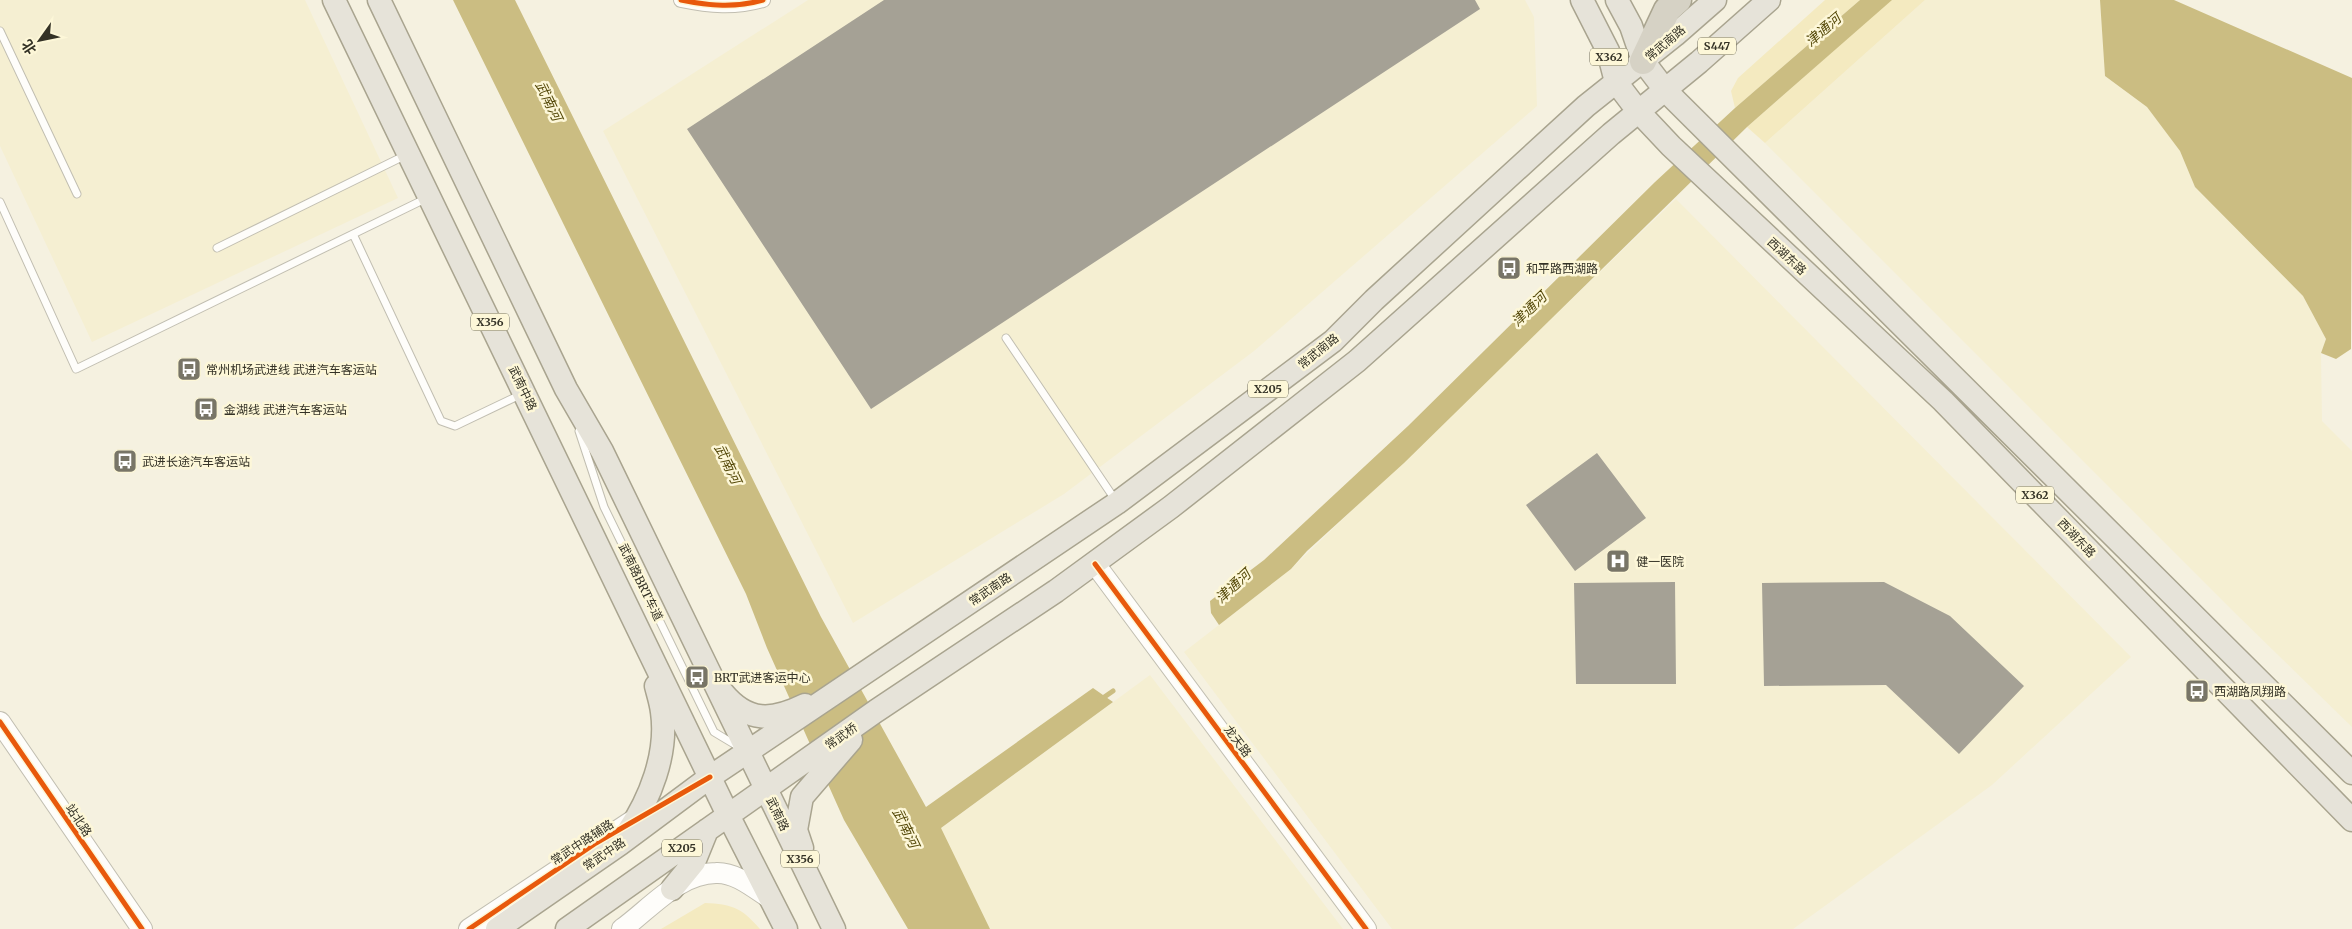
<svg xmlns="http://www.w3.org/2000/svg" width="2352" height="929" font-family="Merriweather,'Noto Sans SC',serif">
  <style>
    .built { fill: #f5efd2 }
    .green { fill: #f4eac0 }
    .water { fill: #cbbd82 }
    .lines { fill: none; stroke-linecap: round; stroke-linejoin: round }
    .stream { stroke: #cbbd82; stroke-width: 5 }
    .building { fill: #a5a195 }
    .lane-casing { stroke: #c1beb1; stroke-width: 9 }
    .street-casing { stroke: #c1beb1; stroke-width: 16 }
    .secondary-casing { stroke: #c1beb1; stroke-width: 22 }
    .primary-casing { stroke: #a9a48f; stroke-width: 25 }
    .highway-casing { stroke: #a9a48f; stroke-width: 29 }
    .lane { stroke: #fefdfa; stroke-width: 7 }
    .street { stroke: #fefdfa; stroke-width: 14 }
    .secondary { stroke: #fefdfa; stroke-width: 20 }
    .primary { stroke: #e6e3d9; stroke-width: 22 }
    .highway { stroke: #d6d2c5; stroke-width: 26 }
    .cycleway-casing { stroke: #fdf7d8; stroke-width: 8 }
    .cycleway { stroke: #e8590c; stroke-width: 5 }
    .labels { text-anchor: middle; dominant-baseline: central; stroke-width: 5; stroke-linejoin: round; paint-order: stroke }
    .shield { fill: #fdf7d8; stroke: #706d5b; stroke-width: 1 }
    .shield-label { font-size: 11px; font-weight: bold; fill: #343226 }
    .street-label { font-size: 12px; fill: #343226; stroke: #fdf7d8 }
    .poi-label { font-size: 12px; fill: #343226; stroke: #fdf7d8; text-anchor: start }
    .water-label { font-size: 14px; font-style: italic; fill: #554909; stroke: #fdf7d8 }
  </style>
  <rect width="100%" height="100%" fill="#f5f1e0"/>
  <path class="built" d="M0,0h305l93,198 -306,144 -92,-196z
    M808,0h717l9,17 3,89 -283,245 -190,143 -211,129 -250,-492z
    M1925,0h175l5,76 42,31 33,44 15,36 108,109 23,43 -5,14 1,68 30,30v276l-117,-114 -470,-470z
    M1676,199l455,458 -139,128 -199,144h-401l-208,-277 107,-83z
    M1150,675l193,254h-353l-50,-100z"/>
  <path class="green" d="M1825,0h35l-125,108 -4,-17 7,-13z
    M1891,0h34l-160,143 -18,-16z
    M705,903c27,1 37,5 55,26h-99z"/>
  <path class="water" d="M453,0h62l306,617 105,190 167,-119 20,14 -172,126 49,101h-82l-64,-109 -77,-172 -21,-54z
    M1860,0h32l-145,127 -343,336 -97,88 -16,18 -72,56 -8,-12 -1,-12 54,-41 144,-134 247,-244 80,-74z
    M2100,0h74l178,78 -1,271 -15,10 -15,-6 5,-14 -23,-43 -108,-109 -15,-36 -33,-44 -42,-31z"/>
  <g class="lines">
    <path class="stream" d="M1100,700l13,-9"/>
  </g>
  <path class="building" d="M884,0h591l5,9 -609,400 -184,-280z
    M1597,453l49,65 -71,53 -49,-66z
    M1675,582l1,102h-100l-2,-101z
    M1884,582l66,34 74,70 -65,68 -73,-69 -122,1 -2,-103z"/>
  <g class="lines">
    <g class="lane-casing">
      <path id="lane" d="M0,31l77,163
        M0,202l76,167 351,-171
        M353,234l88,187 14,5 67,-32
        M217,248l189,-93
        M1006,338l110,163
        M579,431l25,76 110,225 25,15"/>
    </g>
    <g class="street-casing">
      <path id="street" d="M681,0c29,6 54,8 82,0"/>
    </g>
    <g class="secondary-casing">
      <path id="secondary" d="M1095,564l271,365
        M0,722l142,207
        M469,929l169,-112
        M622,929c28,-20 57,-56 94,-56 20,-1 39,16 55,26"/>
    </g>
    <g class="primary-casing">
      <path id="primary" d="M334,0l394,815 58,114
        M379,0l187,389 36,62 232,478
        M1582,0l26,51 8,31 22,29 33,35 272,255 409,419
        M1617,0l14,26 12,35 22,29 687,683
        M723,693c25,30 49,28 82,12
        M627,833c23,-34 41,-79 35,-121 -1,-9 -4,-18 -6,-26
        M802,848l-6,-18 6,-33 49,-57
        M672,889l22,-27 13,-32
        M497,929l123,-85 90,-67 407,-274 216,-162 41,-41 212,-194 89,-71 40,-35
        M567,929l309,-218 180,-120 115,-84 186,-146 254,-227 88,-72 70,-62"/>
    </g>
    <g class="highway-casing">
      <path id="highway" d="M1643,61l24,-51 11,-10"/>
    </g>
    <use href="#lane" class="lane"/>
    <use href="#street" class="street"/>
    <use href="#secondary" class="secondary"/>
    <use href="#primary" class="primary"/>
    <use href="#highway" class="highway"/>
    <g class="cycleway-casing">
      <path id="cycleway" d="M681,0c29,6 54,8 82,0
        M1095,564l271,365
        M0,722l142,207
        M469,929l127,-86 114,-66"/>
    </g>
    <use href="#cycleway" class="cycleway"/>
  </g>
  <defs>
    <g id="bus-square" transform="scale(1.25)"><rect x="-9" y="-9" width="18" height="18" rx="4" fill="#787567" stroke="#fdf7d8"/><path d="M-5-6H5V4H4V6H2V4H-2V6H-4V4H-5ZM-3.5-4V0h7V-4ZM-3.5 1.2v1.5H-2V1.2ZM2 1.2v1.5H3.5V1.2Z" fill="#fff"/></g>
    <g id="hospital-square" transform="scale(1.25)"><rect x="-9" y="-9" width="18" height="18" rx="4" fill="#787567" stroke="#fdf7d8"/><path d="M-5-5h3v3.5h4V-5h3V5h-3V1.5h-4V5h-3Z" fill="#fff"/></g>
  </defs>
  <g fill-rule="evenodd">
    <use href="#bus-square" x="1509" y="268"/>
    <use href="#bus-square" x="189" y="369"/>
    <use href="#bus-square" x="206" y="409"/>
    <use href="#bus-square" x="125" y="461"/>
    <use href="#hospital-square" x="1618" y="561"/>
    <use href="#bus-square" x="697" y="677"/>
    <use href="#bus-square" x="2197" y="691"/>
  </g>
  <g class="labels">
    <g class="shield">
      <rect x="1698" y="37.5" width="38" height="17" rx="4"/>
      <rect x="1590" y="48.5" width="38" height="17" rx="4"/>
      <rect x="471" y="313.5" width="38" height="17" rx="4"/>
      <rect x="1248" y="380.5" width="40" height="17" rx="4"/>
      <rect x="2016" y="486.5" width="38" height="17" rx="4"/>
      <rect x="662" y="839.5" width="40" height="17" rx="4"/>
      <rect x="781" y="850.5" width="38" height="17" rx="4"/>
    </g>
    <g class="shield-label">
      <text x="1717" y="46">S447</text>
      <text x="1609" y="57">X362</text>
      <text x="490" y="322">X356</text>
      <text x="1268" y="389">X205</text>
      <text x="2035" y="495">X362</text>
      <text x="682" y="848">X205</text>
      <text x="800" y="859">X356</text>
    </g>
    <g class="street-label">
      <text transform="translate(1665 43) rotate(-40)">常武南路</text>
      <text transform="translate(1787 256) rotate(43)">西湖东路</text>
      <text transform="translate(1318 351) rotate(-39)">常武南路</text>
      <text transform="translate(523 388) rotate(64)">武南中路</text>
      <text transform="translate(2077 538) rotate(46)">西湖东路</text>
      <text transform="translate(641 582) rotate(64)">武南路BRT车道</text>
      <text transform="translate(990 589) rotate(-34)">常武南路</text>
      <text transform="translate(841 736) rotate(-35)">常武桥</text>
      <text transform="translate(1238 741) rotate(53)">龙天路</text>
      <text transform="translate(778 814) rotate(64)">武南路</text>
      <text transform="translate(79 820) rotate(56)">站北路</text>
      <text transform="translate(582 842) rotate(-33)">常武中路辅路</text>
      <text transform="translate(604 854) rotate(-34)">常武中路</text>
    </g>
    <g class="poi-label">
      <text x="1526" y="268">和平路西湖路</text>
      <text x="206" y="369">常州机场武进线 武进汽车客运站</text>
      <text x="224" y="409">金湖线 武进汽车客运站</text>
      <text x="142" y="461">武进长途汽车客运站</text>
      <text x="1636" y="561">健一医院</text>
      <text x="714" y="677">BRT武进客运中心</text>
      <text x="2214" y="691">西湖路凤翔路</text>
    </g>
    <g class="water-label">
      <text transform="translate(1823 30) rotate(-41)">津通河</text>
      <text transform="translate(549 101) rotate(64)">武南河</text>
      <text transform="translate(1529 309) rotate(-44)">津通河</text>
      <text transform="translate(728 464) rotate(64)">武南河</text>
      <text transform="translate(1233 586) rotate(-43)">津通河</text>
      <text transform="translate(906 828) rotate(64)">武南河</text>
    </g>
  </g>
  <g transform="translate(40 40) rotate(237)" stroke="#fdf7d8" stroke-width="4" paint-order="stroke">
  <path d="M0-4L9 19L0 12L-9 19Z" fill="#343226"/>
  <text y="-8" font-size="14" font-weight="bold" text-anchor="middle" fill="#343226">北</text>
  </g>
</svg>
